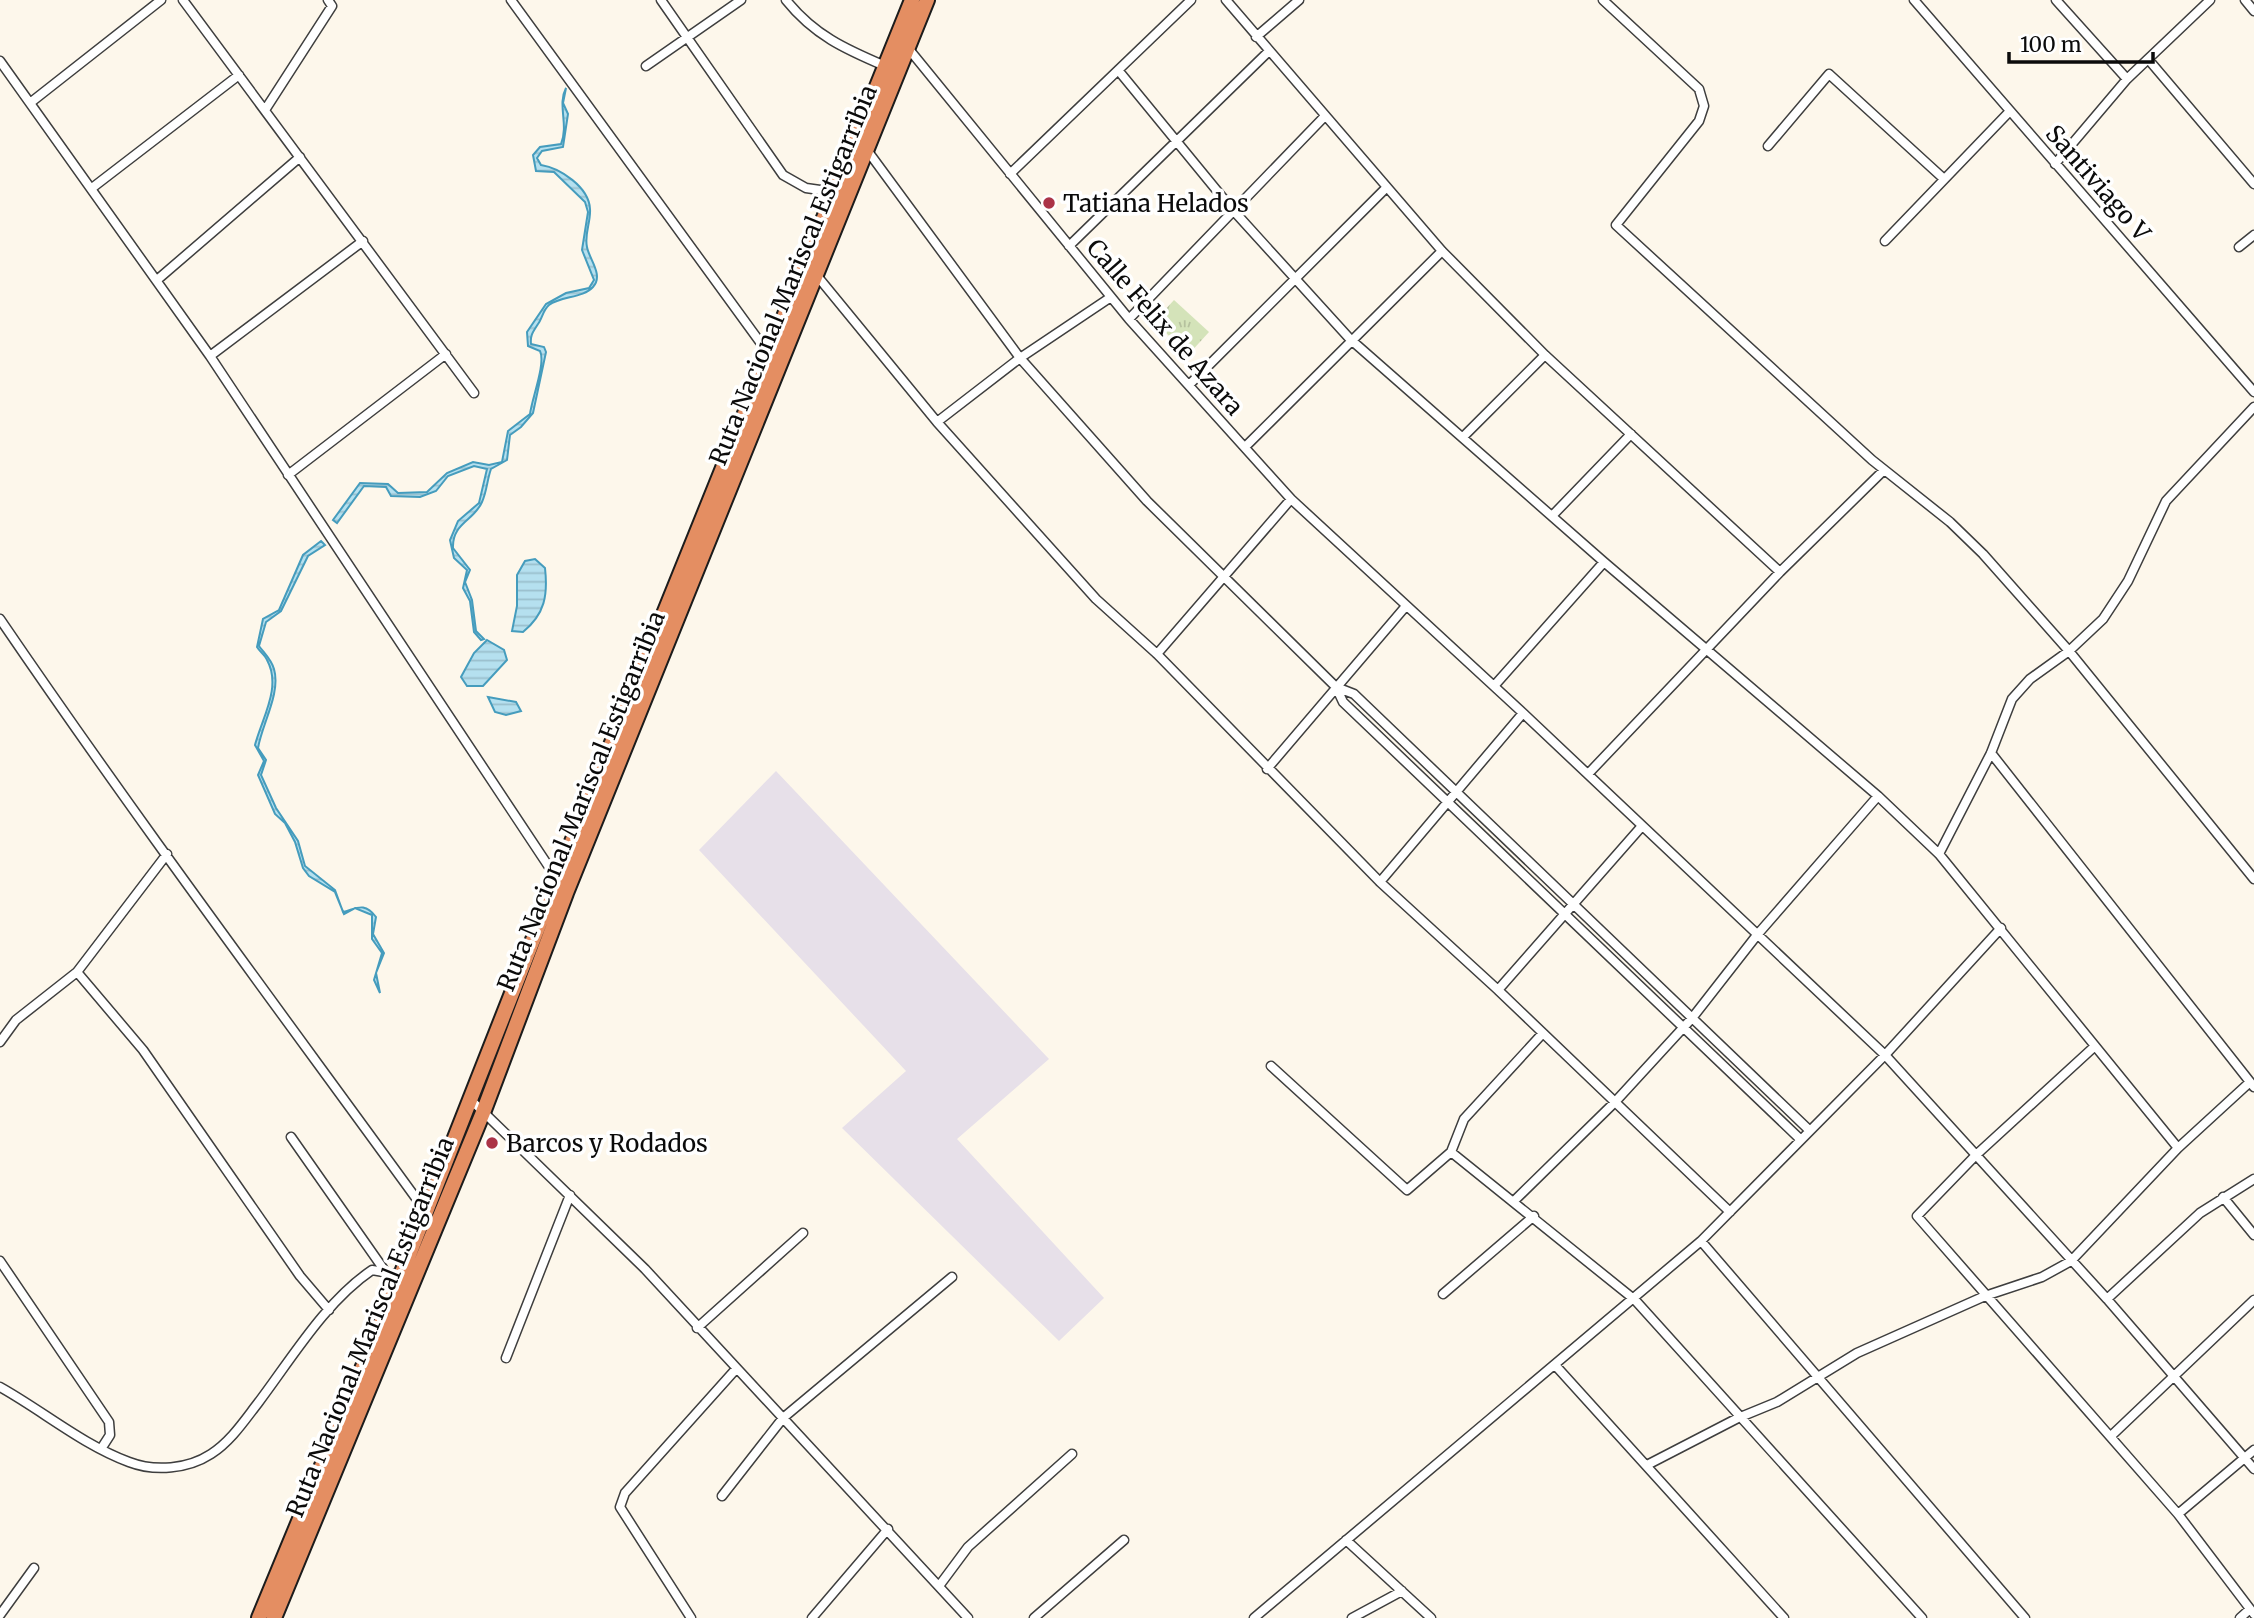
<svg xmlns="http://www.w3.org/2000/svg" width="2254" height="1618" font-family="Merriweather,serif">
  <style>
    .industrial { fill: #e7e0e9 }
    .park { fill: url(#park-tufts) }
    .water { fill: url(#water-rules); stroke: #459cbd; stroke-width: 2 }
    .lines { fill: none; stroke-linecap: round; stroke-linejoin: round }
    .street-casing { stroke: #3e3e3e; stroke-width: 11 }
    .highway-casing { stroke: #1c1c1c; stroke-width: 18 }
    .street { stroke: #fff; stroke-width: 8 }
    .highway { stroke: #e48e62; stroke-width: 14 }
    .poi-dot { fill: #ab3347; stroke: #fff; stroke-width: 2.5 }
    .labels { text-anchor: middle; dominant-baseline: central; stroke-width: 7; stroke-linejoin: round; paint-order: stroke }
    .street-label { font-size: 24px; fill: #0b0b0b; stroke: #fff }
    .poi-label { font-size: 24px; fill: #0b0b0b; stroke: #fff; text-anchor: start }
  </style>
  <defs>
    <pattern id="park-tufts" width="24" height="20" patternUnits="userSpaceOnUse" patternTransform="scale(1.75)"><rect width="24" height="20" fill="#d4e3b9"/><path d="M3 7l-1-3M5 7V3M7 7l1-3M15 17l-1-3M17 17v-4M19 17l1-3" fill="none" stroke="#b5c19e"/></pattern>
    <pattern id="water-rules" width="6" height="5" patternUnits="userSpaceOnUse" patternTransform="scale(1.75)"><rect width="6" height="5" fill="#b5e0ef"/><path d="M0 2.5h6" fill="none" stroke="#9abfcc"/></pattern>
  </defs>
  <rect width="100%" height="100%" fill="#fdf7eb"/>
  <path class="industrial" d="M776,771l273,288 -92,80 147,159 -45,43 -217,-213 64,-57 -207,-221z"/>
  <path class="park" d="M1174,300l35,32 -20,22 -35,-32z"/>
  <path class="water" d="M566,88l-3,15 5,11 -5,33 -21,4 -5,7 4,7c19,3 48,22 49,44 1,13 -6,25 -3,38 2,12 17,28 6,40 -10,11 -32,9 -44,18 -6,5 -7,14 -11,19 -5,8 -8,11 -7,20l13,3 2,5 -13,61 -12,14 -11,8 -3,25 -16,9c-4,11 -4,22 -9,33 -8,19 -30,21 -29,46l17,22 -5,12 7,18 4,31 8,8 -3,1 -7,-8 -4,-31 -7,-13 4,-18 -13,-12 -4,-18 8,-19 21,-18 8,-34 -13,-3 -26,10 -12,15 -16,6 -29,-1 -5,-9 -22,-1 -27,37 -4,-3 27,-37 28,1 10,9 29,-1 20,-19 26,-11 16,3 13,-3 6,-31 22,-17c2,-16 16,-51 10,-63l-12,-5 -1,-14 19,-28 20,-11 23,-5 5,-8 -12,-30 6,-38 -3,-10 -31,-30 -18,-1 -3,-16 7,-8 21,-3c8,-20 -4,-39 5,-56z
    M321,541l4,4 -17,11 -27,55 -15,11 -7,24c5,7 12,13 15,23 7,24 -12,55 -16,79l8,12 -5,15 15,33 22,33 7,25 30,24 8,22c13,-3 21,-11 33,5l-3,17 11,19 -8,20 4,20 -6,-13 8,-27 -10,-14v-24l-17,-7 -11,6 -9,-22 -26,-16 -6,-8 -8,-26 -10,-19 -10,-9 -17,-39 6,-14 -9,-16c7,-27 27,-58 12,-85 -2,-5 -7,-8 -10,-13l6,-28 16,-9 24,-55z
    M535,559l10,9c3,27 0,46 -22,64l-11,-1 5,-25v-31l8,-14z
    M487,640l17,10 3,10 -24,26h-16l-6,-9 13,-24z
    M488,697l28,5 5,9 -15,4 -11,-3z"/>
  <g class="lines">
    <g class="street-casing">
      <path id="street" d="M183,0l291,393
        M511,0l257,353
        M661,0l122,175 23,13 28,4
        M786,0c28,35 59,49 99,66
        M1226,0l216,251 103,104 235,217
        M1603,0l96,89 5,17 -5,15 -83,104 256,235 78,62 33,32 86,97 185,228
        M1914,0l340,392
        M2056,0l71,79
        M2245,0l9,11
        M1256,37l43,-37
        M908,48l221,271 162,180 232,214 362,342 222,244 147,170
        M2148,59l106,125
        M0,61l210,295 347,523
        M646,66l95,-66
        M1118,70l114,139 118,130 254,223 274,234 61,58 239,294
        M30,103l131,-103
        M265,110l67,-104 -4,-6
        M1768,146l61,-72 115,105
        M867,150l153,208 127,143 189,186
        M2055,164l72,-85 83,-79
        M1010,174l181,-174
        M92,188l147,-113
        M1885,241l125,-130
        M1069,246l199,-194
        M2239,247l15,-12
        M818,277l119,145 159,177 61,55 223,228 118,108 232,222
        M157,280l143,-123
        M1129,319l195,-202
        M210,356l153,-115
        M1189,385l197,-197
        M937,422l83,-64 91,-61
        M1463,437l82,-82
        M1245,447l197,-196
        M288,475l158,-121
        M1552,516l79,-82
        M0,619c137,201 283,396 426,593
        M1157,654l134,-155
        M1494,686l110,-124
        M1991,753l263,334
        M1267,769l139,-163
        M1588,774l192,-202 104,-102
        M1939,854l52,-101 21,-54 18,-20 39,-28 34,-32 25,-38 38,-80 88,-94
        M1380,882l143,-169
        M77,972l66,78 157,226 29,34
        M1498,990l144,-164
        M0,1042l16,-22 61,-48 90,-118
        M2095,1046l-119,109 -59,61 261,298 76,100
        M1271,1066l136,124 44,-38 13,-33 79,-86
        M471,1100l174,169 323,349
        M291,1137l96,137
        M1799,1138l-456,-436 -7,-15 18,7 454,435
        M1451,1152l184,148 287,318
        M2223,1197l31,38
        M1515,1200l100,-98 78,-85 64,-82 121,-139
        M1701,1241l324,377
        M0,1261l109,161 1,13 -9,14
        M1443,1294l91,-78
        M2107,1299l93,-86 54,-34
        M697,1328l106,-95
        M506,1358l64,-163
        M1555,1365l229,253
        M0,1387c43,24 83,58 129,75 26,10 59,7 82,-8 20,-13 33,-33 47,-51 34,-45 67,-101 114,-133l29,5
        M2111,1436l143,-136
        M1647,1465l91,-47 39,-16 80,-49 128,-57 57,-19 29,-16 107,-113 72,-66
        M722,1496l61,-78 169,-141
        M2178,1514l76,-64
        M1346,1540l85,78
        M939,1586l29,-39 104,-93
        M0,1615l34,-47
        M691,1618l-71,-111 5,-14 111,-124
        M812,1618l76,-89
        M1034,1618l90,-78
        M1254,1618l447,-377 184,-186 116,-127
        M1352,1618l50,-27
        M2240,1618l10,-9"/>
    </g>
    <g class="highway-casing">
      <path id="highway" d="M259,1618l142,-343 156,-396 355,-879
        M274,1618l210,-508 82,-217 361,-893"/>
    </g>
    <use href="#street" class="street"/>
    <use href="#highway" class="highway"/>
  </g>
  <g class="poi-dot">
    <circle cx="1049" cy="203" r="7"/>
    <circle cx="492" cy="1143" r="7"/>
  </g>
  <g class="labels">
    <g class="street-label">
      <text transform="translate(2098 183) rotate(49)">Santiviago V</text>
      <text transform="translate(793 275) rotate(-68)">Ruta Nacional Mariscal Estigarribia</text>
      <text transform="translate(1165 327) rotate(49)">Calle Felix de Azara</text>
      <text transform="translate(581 801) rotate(-68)">Ruta Nacional Mariscal Estigarribia</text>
      <text transform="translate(370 1327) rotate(-68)">Ruta Nacional Mariscal Estigarribia</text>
    </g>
    <g class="poi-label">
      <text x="1063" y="203">Tatiana Helados</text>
      <text x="506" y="1143">Barcos y Rodados</text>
    </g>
  </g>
  <path d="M2009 52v10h144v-10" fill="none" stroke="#0b0b0b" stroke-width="3.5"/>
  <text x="2020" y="52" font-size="21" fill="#0b0b0b" stroke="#ffffff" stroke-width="5" paint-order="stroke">100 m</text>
</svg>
